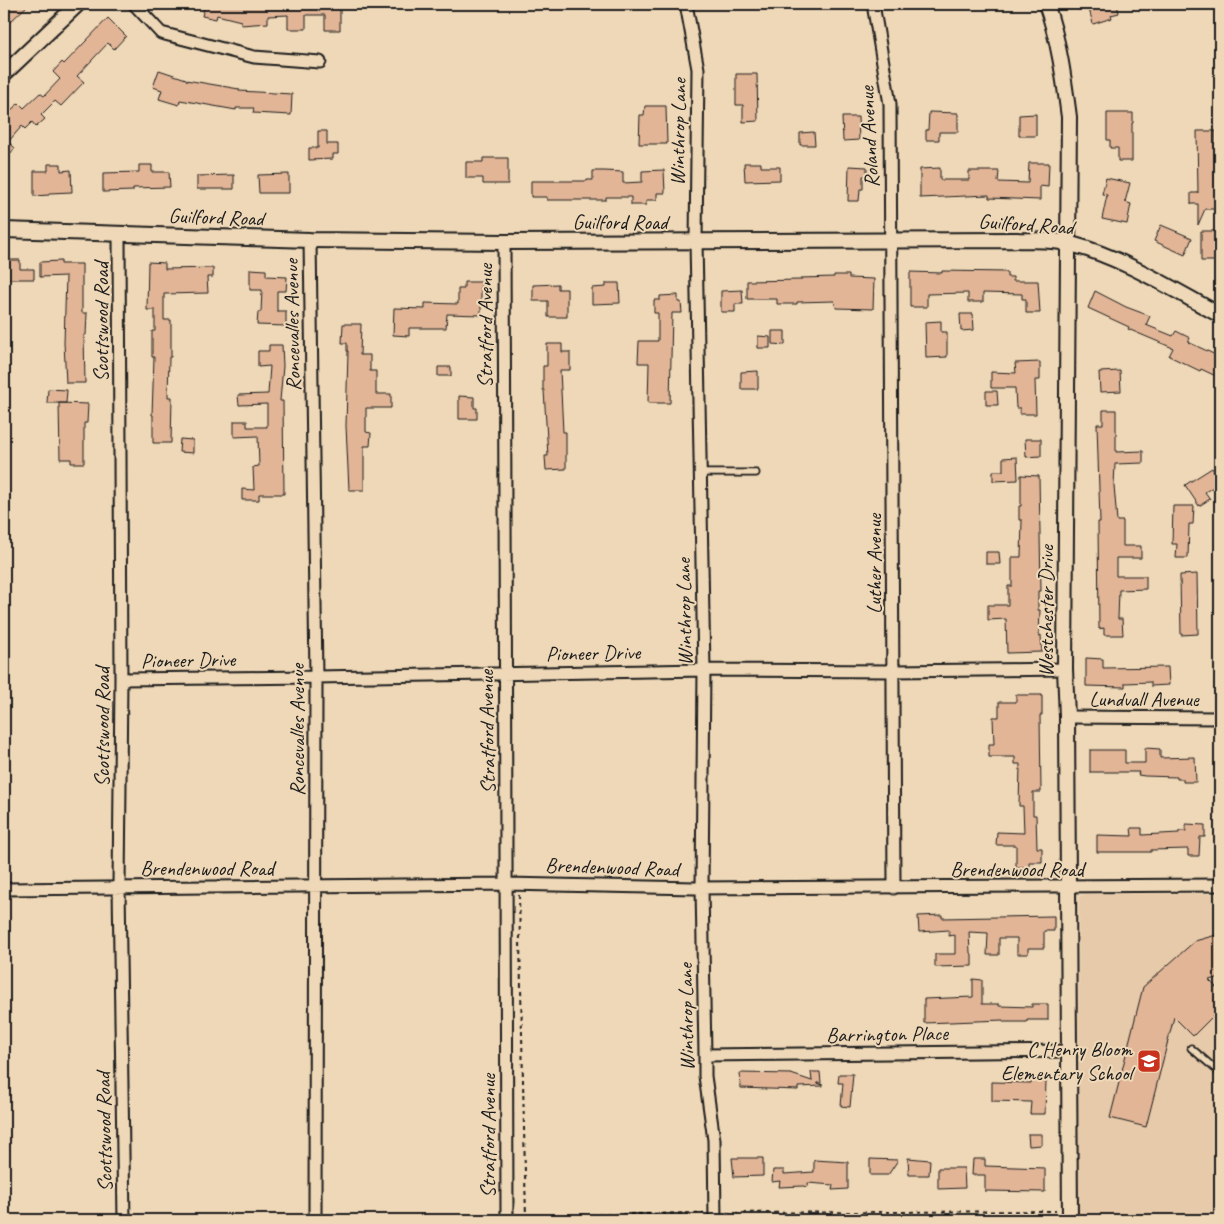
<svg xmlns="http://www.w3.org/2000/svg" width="1224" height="1224" font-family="Caveat,sans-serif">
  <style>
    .built { fill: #e7caaa }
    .building { fill: #e2b597; stroke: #1c1c1c }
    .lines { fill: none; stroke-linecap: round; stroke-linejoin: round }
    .service-casing { stroke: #1c1c1c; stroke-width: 9 }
    .minor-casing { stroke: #1c1c1c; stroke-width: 15 }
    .tertiary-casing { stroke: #1c1c1c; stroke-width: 18 }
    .path { stroke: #1c1c1c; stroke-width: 2; stroke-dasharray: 4 4; stroke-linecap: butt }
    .service { stroke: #efd8b7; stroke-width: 5.5 }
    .minor { stroke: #efd8b7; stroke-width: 11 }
    .tertiary { stroke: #efd8b7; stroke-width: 14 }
    .labels { text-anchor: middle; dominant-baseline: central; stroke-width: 4; stroke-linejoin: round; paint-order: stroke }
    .street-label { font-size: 21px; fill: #1c1c1c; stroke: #efd8b7 }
    .poi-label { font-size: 21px; fill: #1c1c1c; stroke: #efd8b7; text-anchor: end }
  </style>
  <rect width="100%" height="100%" fill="#efd8b7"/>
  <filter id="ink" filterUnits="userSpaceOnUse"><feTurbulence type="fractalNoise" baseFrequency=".02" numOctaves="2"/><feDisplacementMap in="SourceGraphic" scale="10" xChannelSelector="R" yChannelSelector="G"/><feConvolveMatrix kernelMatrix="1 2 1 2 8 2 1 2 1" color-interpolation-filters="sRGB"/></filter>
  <g filter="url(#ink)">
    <path class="built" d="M1086,894h134v326h-142l1,-319v-4l3,-2z"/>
    <path class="building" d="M4,4h25l-19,18 -6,-7z
      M205,4h135v26h-15v-15h-19v14h-18v-14l-20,1v7l-27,2v-4l-24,-6 -1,4 -14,-3z
      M1095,4h22l2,9 -8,2 1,3 -19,6 -5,-19z
      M108,18l18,18 -12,13 -6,-6 -31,33 7,6 -23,24 -6,-5 -14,14 4,4 -9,8 -4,-5 -7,7 -3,-3 -14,16 7,6 -11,13v-41l5,-8 10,-9 5,5 16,-15 4,3 16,-17 -7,-7 9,-10 2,2z
      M159,70l27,9v1l53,9v2l53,3 -1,21 -38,-2 1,-5h-18v2l-56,-10 -1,5 -20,-6 3,-9 -9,-3z
      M736,74h21l1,47 -15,1v-17h-7z
      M645,106h21l1,38h-28l1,-29h4z
      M929,112l29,1v19h-19v8h-13v-10h2z
      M1107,113h26v10h-1v38h-14v-13h-8v-8h-3z
      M1036,114v22h-17v-21z
      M842,117h16l1,23 -16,1z
      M318,131h9v13h11v10h-5v5l-24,1v-12h9z
      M1197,131h19l1,78h-12l-7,16v-21h-7v-11h7z
      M814,132l1,13h-15v-12z
      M483,158h25v26h-25v-6h-17v-16h17z
      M744,163h17v4h19v13l-35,1z
      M1029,163h20l-1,24 -8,-1v14l-51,-2v-3l-69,3v-29l20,-1v12h29v-9h30l-1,11 30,1z
      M48,164h13v7l10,-1 1,22 -23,1v2l-15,1v-25h14z
      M139,165h13v7h17l1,15 -37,1v3l-30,1v-19l36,-1z
      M849,166l18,1v9h-4v13h-3l-1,12h-11z
      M664,170l1,23h-8v7h-11v5h-15v-8h-25v3h-59v-3h-16v-16h56v-1h6v-9h12l18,1v11l19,-1v-11z
      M289,174v19h-30l-1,-18z
      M234,175v14h-37v-13z
      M1106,178l24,5 -5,19 6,2 -4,20 -25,-5 5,-24 -5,-1z
      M1161,225l31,13 -7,17 -31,-14z
      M1201,231h19v30h-19z
      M4,260h16v9h14v10h-30z
      M61,261v3h21v49h5l-1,22h-2l1,48h-19l-2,-40 2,-67 -26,1v-15z
      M148,262l17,1v6l48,-1v9h-6l1,16 -44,1v26h7v37h-2l-1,40h4l-1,46h-18v-28h-1l2,-58h-2v-26h3v-21h-8z
      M250,269l16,1v6l21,1 -1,14h-9v20h9v15l-29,-1 1,-13h3l1,-22h-12z
      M942,271l65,1v5h6v4h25l2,32h-14v-14h-4v-5l-39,-1v9h-15v-9l-41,1v13h-17v-35l32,1z
      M834,275h15v3l25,1 -1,30 -37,-1 -2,-7 -37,1v2h-20v-5h-30v-18l54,-1v-2l33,-1z
      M464,282h17v33l-34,-1 -1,14h-37v8l-16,-1 1,-27 31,1v-6l33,1v-15h6z
      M606,283h13l1,20 -28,1v-16l14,-1z
      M558,284v5h9v28h-19v-16h-15v-16z
      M742,290l1,14h-8v8h-14v-21z
      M1095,291l31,16 24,9 -4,9 27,11 3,-5 14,7 -2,4 32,15v21l-19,-9 -1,2 -31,-15 4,-8 -45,-19 1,-2 -41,-19z
      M678,295v7h3l1,11h-10l-2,90h-22l1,-40h-11l1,-22h19v-28h-4v-13h6v-4z
      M960,314h13l1,16 -13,1z
      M941,321v11h6v25l-21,1 -1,-36z
      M343,324h18l-1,31h10v16h6v23h15v14h-25v24l5,1 -1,13h-6v44h-15l-3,-64 2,-75h-1v-8h-5z
      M772,331h13v14l-13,-1z
      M758,336l12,1v11h-12z
      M547,344h15v8h8v18h-10l3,62h3v37l-20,1 -1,-14h3l-4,-66h-1v-24h4z
      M269,345h13l1,21 -3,35h3l1,93h-25v6h-17v-11l12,1 -1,-23 6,-1 -1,-30 -24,1v-16h13v6h20v-23l-28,1 -1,-10 30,-1 2,-28 -12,1v-16h11z
      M1040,362v18h-5l1,34h-16v-6h-4l-1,-20h-24v-16l25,1 -1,-10z
      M438,367h13v9h-13z
      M758,371v18h-17v-17z
      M1120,371l1,20 -21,1 -1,-20z
      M48,389l19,1 -1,13h-19z
      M986,391h11l1,14h-12z
      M459,396l15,1v11h3v11h-18z
      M59,403l29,1 -1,19h-3v40h-13v-4h-11z
      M1103,410h13v42l27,-1v12l-28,1 -1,21 3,36h6v25h18v12h-25v18h30v13l-27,1 -1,29h4l1,16h-19v-7l-5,1 -1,-107h2l-3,-98h6z
      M180,439l13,1v13l-14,-1z
      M1025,439h16v17l-15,1z
      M1017,457l1,23 -25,1v-10h10v-13z
      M1212,468l8,12v3l-15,9 5,7 -11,7 -14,-21z
      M1021,475l18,1 2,115h-3v19h2l-1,26 2,-1 1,17 -35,1 -1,-34 -18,1v-15h20v-19h4v-29h9l1,-37h-3v-14h2z
      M1173,506h21l-1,18h-4l-1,34h-12l1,-14h-5z
      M986,552h13l1,12h-14z
      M1197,574l1,60 -17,1 -1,-60z
      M1086,658l17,1v9l65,-1 1,18 -18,1v-4l-26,1v4l-39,-1z
      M1016,695h26v20h-2l1,77h-8v23h3l1,33h5v14h-13v5h-13v-22h-20l1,-13 27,1 -1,-27h-4l1,-42h-5v-7h-26v-13h5l-1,-27h6v-15h17z
      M1145,748l15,1v9l35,-1 1,25h-13v-3h-6v-2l-32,-1 -7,-1 1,-3h-49v-22h35v13h20z
      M1186,824l19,1v12h-5l-1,19h-11v-7l-37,1v2h-54v-17l35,1 -1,-8h11v7l37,-2v-2h7z
      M942,915v3l112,-2v15h-10v17h-16v6h-11v-16h-18v17h-12l1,-22 -19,-1 1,21 2,1v12l-37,1v-13h20v-19l-6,1v-6l-30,2 -1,-16z
      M1220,934v43l-11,3 11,11v18l-27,27 -19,-19 -28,110 -36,-9 33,-131 52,-46z
      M973,979l9,1v24h17v2l33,1v-3h16v16h-21v2h-24v-2l-79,3v-24l49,-2z
      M811,1072h9l1,11h-4l6,2v1l-25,1v3l-57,-2 -1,-15 51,1 21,7z
      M839,1074h14l-3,33 -9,-1 2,-23h-5z
      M1031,1080h15l-1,34h-15l1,-12 -39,-1v-19l39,1z
      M1028,1134h14v11l-13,1z
      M732,1158h31v18l-29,1z
      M908,1158l22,2 -1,15h-20z
      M870,1159l28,1 -10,15h-18z
      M973,1159h12v7l60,2v24l-60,-1v-16h-13z
      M814,1160l34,2v27l-16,1 1,-5 -25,-2v4l-5,-1 -24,1 1,-6 -8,1 1,-12h11v4l30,-2z
      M938,1168h26l1,20 -27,1z"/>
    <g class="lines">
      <g class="service-casing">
        <path id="service" d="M700,473h56
          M1191,1048l29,25"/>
      </g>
      <g class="minor-casing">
        <path id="minor" d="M134,4l27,29 93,24 66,5
          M686,4l12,65 -2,172 8,429 -2,218 3,167v21l9,64 1,80
          M873,4l17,100 4,784
          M119,234l2,445 -2,208 5,333
          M310,240l6,437 -1,543
          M504,242c1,326 3,652 3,978
          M121,679l195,-2 388,-7 190,1 171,-2
          M1067,717l153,1
          M4,889l503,-5 188,4 525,-3
          M705,1055l365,-4"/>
      </g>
      <g class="tertiary-casing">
        <path id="tertiary" d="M1046,4c13,36 18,75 23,113l-4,552 2,48 3,503
          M4,74l74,-70
          M4,230l306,10 194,2 513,-2c17,1 37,-1 54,4 53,14 101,45 149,71"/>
      </g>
      <path class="path" d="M519,895l7,325
        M726,1213l330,-2
        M526,1216l178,-3"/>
      <use href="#service" class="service"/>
      <use href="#minor" class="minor"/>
      <use href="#tertiary" class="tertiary"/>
    </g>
  </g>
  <defs>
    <g id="school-square" transform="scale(1.25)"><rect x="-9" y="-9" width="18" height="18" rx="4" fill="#c8321e" stroke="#efd8b7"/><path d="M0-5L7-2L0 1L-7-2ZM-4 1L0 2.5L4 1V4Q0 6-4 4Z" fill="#fff"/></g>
  </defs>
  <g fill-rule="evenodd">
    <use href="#school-square" x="1149" y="1061"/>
  </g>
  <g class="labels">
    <g class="street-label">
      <text transform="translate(678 132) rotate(-89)">Winthrop Lane</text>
      <text transform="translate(869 137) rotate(-93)">Roland Avenue</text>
      <text transform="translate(216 217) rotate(2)">Guilford Road</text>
      <text x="620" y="222">Guilford Road</text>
      <text transform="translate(1026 224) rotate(4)">Guilford Road</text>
      <text transform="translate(101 322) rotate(-90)">Scottswood Road</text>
      <text transform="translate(292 325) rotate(-91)">Roncevalles Avenue</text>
      <text transform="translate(485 326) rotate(-90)">Stratford Avenue</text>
      <text transform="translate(874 564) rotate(-90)">Luther Avenue</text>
      <text transform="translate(1046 611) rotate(-90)">Westchester Drive</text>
      <text transform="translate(684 612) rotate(-91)">Winthrop Lane</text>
      <text transform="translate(593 653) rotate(-1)">Pioneer Drive</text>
      <text transform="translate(188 660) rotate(-1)">Pioneer Drive</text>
      <text x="1144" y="699">Lundvall Avenue</text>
      <text transform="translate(102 727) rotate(-90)">Scottswood Road</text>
      <text transform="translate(297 730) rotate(-90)">Roncevalles Avenue</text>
      <text transform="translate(487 732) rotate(-91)">Stratford Avenue</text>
      <text transform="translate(612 867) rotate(2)">Brendenwood Road</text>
      <text x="207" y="868">Brendenwood Road</text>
      <text x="1017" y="869">Brendenwood Road</text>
      <text transform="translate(686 1017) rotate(-91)">Winthrop Lane</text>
      <text transform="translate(887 1034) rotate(-1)">Barrington Place</text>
      <text transform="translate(104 1132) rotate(-91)">Scottswood Road</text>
      <text transform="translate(488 1136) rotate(-90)">Stratford Avenue</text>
    </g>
    <g class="poi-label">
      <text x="1132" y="1049">C Henry Bloom<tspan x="1132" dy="24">Elementary School</tspan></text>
    </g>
  </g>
  <rect width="1224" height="1224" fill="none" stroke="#efd8b7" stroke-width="20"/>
  <rect x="10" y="10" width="1204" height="1204" fill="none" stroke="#1c1c1c" stroke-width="2" filter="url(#ink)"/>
</svg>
